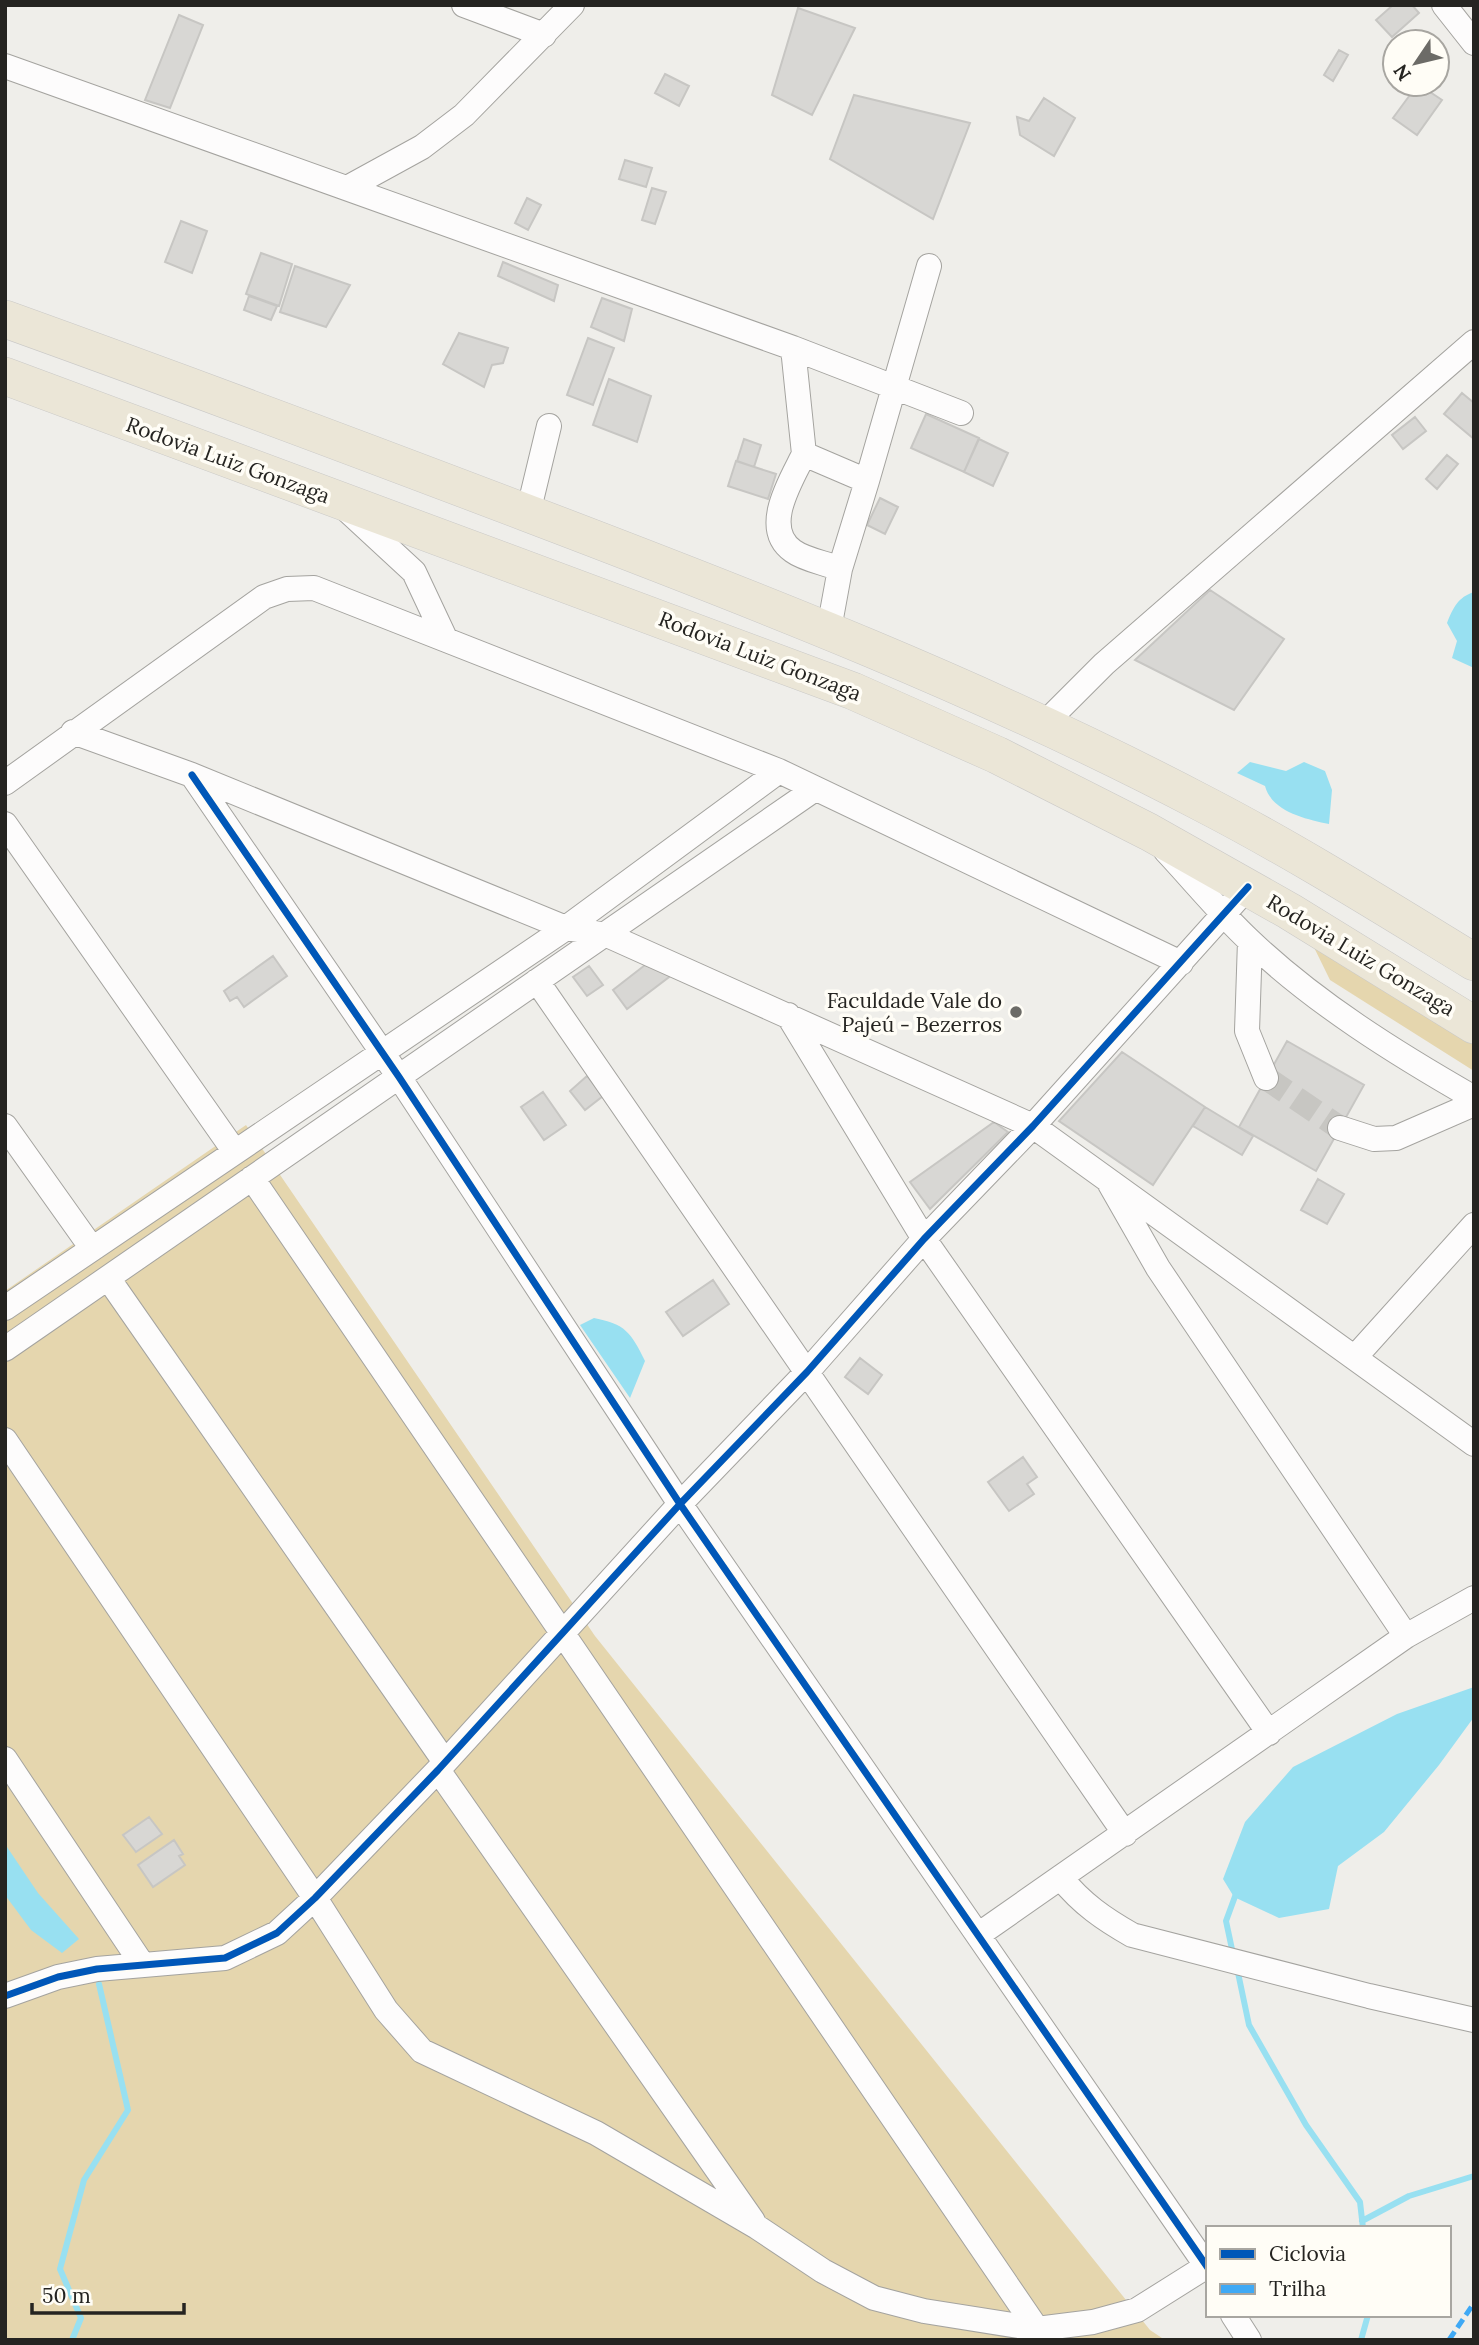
<svg xmlns="http://www.w3.org/2000/svg" width="1479" height="2345" font-family="Lora,serif">
  <style>
    .green { fill: #e5d6ae }
    .water { fill: #98e0f1 }
    .lines { fill: none; stroke-linecap: round; stroke-linejoin: round }
    .stream { stroke: #98e0f1; stroke-width: 6 }
    .building { fill: #d8d7d4; stroke: #c7c6c3; stroke-width: 2 }
    .minor-tunnel { stroke: #c7c6c2; stroke-width: 24; stroke-dasharray: 24 12; stroke-linecap: butt }
    .minor-casing { stroke: #a4a39f; stroke-width: 26 }
    .highway-casing { stroke: #cac9c7; stroke-width: 38 }
    .minor { stroke: #fdfcfc; stroke-width: 24 }
    .highway { stroke: #ebe6d7; stroke-width: 37 }
    .quiet { stroke: #3fa9f5; stroke-width: 5; stroke-dasharray: 10 5; stroke-linecap: butt }
    .cycleway-casing { stroke: #fffdf6; stroke-width: 11 }
    .cycleway { stroke: #0057b8; stroke-width: 7 }
    .poi-dot { fill: #6c6b67; stroke: #fffdf6; stroke-width: 2.5 }
    .labels { text-anchor: middle; dominant-baseline: central; stroke-width: 7; stroke-linejoin: round; paint-order: stroke }
    .street-label { font-size: 21px; fill: #252421; stroke: #fffdf6 }
    .poi-label { font-size: 21px; fill: #252421; stroke: #fffdf6; text-anchor: end }
  </style>
  <rect width="100%" height="100%" fill="#efeeea"/>
  <path class="green" d="M1302,923l172,120v28l-144,-91z
    M246,1125l349,511 555,694 15,10h-1160v-1049z"/>
  <path class="water" d="M1474,592v76l-22,-10 5,-17 -10,-18c6,-15 11,-26 27,-31z
    M1250,762l36,9 18,-9 21,9 7,19 -3,34c-23,-5 -57,-12 -64,-38l-28,-13z
    M594,1318c31,6 37,14 51,43l-15,37 -50,-73z
    M1474,1687v30l-35,48 -55,67 -46,34 -9,43 -50,9 -45,-21 -11,-18 22,-57 48,-55 104,-53z
    M5,1844l33,49 41,46 -17,14 -31,-23 -26,-35z"/>
  <g class="lines">
    <path class="stream" d="M1233,1954l-7,-33 11,-30
      M1237,1968l12,57 57,100 54,77 3,26
      M1362,2221l47,-25 65,-20
      M72,2340l9,-22 -21,-49 24,-89 44,-70 -29,-126
      M1361,2340l7,-25"/>
  </g>
  <path class="building" d="M1393,5h19l7,8 -27,24 -16,-17z
    M798,8l57,20 -43,87 -40,-20z
    M179,15l24,10 -33,83 -25,-8z
    M1339,50l9,5 -15,26 -9,-6z
    M665,74l24,12 -10,20 -24,-13z
    M1418,84l24,16 -25,35 -24,-17z
    M854,95l116,28 -37,96 -103,-60z
    M1044,98l31,20 -21,38 -34,-21 -3,-18 12,4z
    M625,160l27,8 -6,19 -27,-8z
    M652,188l14,4 -11,32 -13,-4z
    M527,198l14,7 -13,25 -13,-7z
    M181,221l26,10 -15,42 -27,-11z
    M261,253l31,11 -13,42 -33,-12z
    M503,262l55,23 -4,16 -56,-25z
    M295,266l55,19 -24,42 -46,-15z
    M249,296l28,10 -6,14 -27,-10z
    M602,298l30,11 -8,32 -33,-14z
    M459,333l49,15 -5,15 -11,2 -8,22 -41,-23z
    M588,338l26,10 -21,57 -26,-10z
    M609,379l42,17 -14,46 -44,-17z
    M1462,393l12,10v36l-30,-25z
    M926,414l53,24 -15,34 -53,-24z
    M1415,417l11,14 -23,18 -11,-14z
    M744,439l17,6 -7,22 -17,-6z
    M979,439l29,14 -15,33 -29,-14z
    M1447,455l11,9 -21,25 -11,-10z
    M736,461l40,13 -8,25 -40,-13z
    M880,498l18,9 -13,27 -18,-9z
    M1210,590l74,49 -50,71 -99,-50z
    M273,956l14,20 -43,31 -7,-10 -7,4 -6,-10z
    M645,965l28,9 -46,35 -14,-19z
    M589,966l14,19 -16,11 -14,-19z
    M1287,1041l77,44 -48,86 -77,-44z
    M1122,1052l83,55 -52,78 -94,-64z
    M587,1076l16,20 -18,14 -15,-19z
    M543,1092l23,33 -22,15 -23,-33z
    M1205,1107l48,29 -11,19 -49,-29z
    M994,1122l14,10 -78,77 -20,-27z
    M1318,1179l26,15 -17,30 -26,-14z
    M713,1280l16,24 -46,32 -17,-24z
    M860,1358l22,17 -14,19 -23,-17z
    M1023,1457l14,20 -10,7 7,10 -25,17 -21,-29z
    M149,1817l13,17 -26,18 -13,-17z
    M174,1840l9,14 -4,2 6,9 -32,22 -15,-22z"/>
  <g class="lines">
    <path class="minor-tunnel" d="M1266,1078l74,50"/>
    <g class="minor-casing">
      <path id="minor" d="M464,5l80,30
        M1444,5l30,38
        M5,66l788,282 11,106 63,27 -27,88 -11,60
        M349,187l73,-40 42,-32 108,-110
        M793,348l168,65
        M804,454c-12,25 -44,74 -11,97 12,9 33,12 47,18
        M867,481l62,-215
        M348,511l66,61 31,66
        M528,513l21,-87
        M1042,726l62,-62 370,-322
        M73,732l119,43 374,153 41,7 426,191 441,318
        M192,775l207,302 281,427 528,764
        M5,783l259,-186 23,-8 27,-1 465,183 402,192
        M5,824l230,328
        M1166,851c28,30 54,62 84,90 65,62 147,113 224,157
        M1250,941l-3,90 19,47
        M537,981l588,853
        M788,1015l136,224 345,494
        M5,1126l86,121
        M1340,1128l34,11 22,-1 78,-34
        M252,1178l785,1151
        M1110,1184l48,84 248,368
        M108,1278l337,484
        M5,1308l561,-380 213,-157
        M5,1349l810,-560
        M1356,1356l118,-131
        M5,1440l310,458 71,112 36,41 174,82 161,94 66,44 51,27 50,13 113,18 56,-7 44,-12 70,-44
        M5,1759l137,205
        M438,1770l315,451
        M1061,1878c21,26 43,41 71,57l237,61 105,24
        M978,1935l428,-299 68,-38
        M5,1996l53,-19 39,-8 128,-11 52,-25 38,-35 123,-128 242,-266 127,-132 117,-133 109,-113 215,-239
        M1233,2315l16,25"/>
    </g>
    <g class="highway-casing">
      <path id="highway" d="M5,319c175,63 349,128 522,194 229,87 458,176 675,290 93,48 182,104 272,159
        M5,376l848,315 144,64 152,77 140,79 185,114"/>
    </g>
    <use href="#minor" class="minor"/>
    <use href="#highway" class="highway"/>
    <path class="quiet" d="M1449,2340l25,-37"/>
    <g class="cycleway-casing">
      <path id="cycleway" d="M192,775l207,302 281,427 528,764
        M5,1996l53,-19 39,-8 128,-11 52,-25 38,-35 123,-128 242,-266 127,-132 117,-133 109,-113 215,-239"/>
    </g>
    <use href="#cycleway" class="cycleway"/>
  </g>
  <circle class="poi-dot" cx="1016" cy="1012" r="7"/>
  <g class="labels">
    <g class="street-label">
      <text transform="translate(228 460) rotate(20)">Rodovia Luiz Gonzaga</text>
      <text transform="translate(760 656) rotate(21)">Rodovia Luiz Gonzaga</text>
      <text transform="translate(1361 955) rotate(31)">Rodovia Luiz Gonzaga</text>
    </g>
    <g class="poi-label">
      <text x="1002" y="1000">Faculdade Vale do<tspan x="1002" dy="24">Pajeú - Bezerros</tspan></text>
    </g>
  </g>
  <rect width="1479" height="2345" fill="none" stroke="#252421" stroke-width="14"/>
  <rect x="1206" y="2226" width="245" height="91" fill="#fffdf6" stroke="#a8a6a1" stroke-width="2"/>
  <rect x="1220" y="2249" width="35" height="10" fill="#0057b8" stroke="#a8a6a1" stroke-width="2"/>
  <text x="1269" y="2261" font-size="21" fill="#252421">Ciclovia</text>
  <rect x="1220" y="2284" width="35" height="10" fill="#3fa9f5" stroke="#a8a6a1" stroke-width="2"/>
  <text x="1269" y="2296" font-size="21" fill="#252421">Trilha</text>
  <g transform="translate(1416 63) rotate(235)"><circle r="33" fill="#fffdf6" stroke="#a8a6a1" stroke-width="2"/>
  <path d="M0-5L12 26L0 18L-12 26Z" fill="#6c6b67"/>
  <text y="-10" font-size="19" font-weight="bold" text-anchor="middle" fill="#252421">N</text>
  </g>
  <path d="M32 2303v10h152v-10" fill="none" stroke="#252421" stroke-width="3.5"/>
  <text x="42" y="2303" font-size="21" fill="#252421" stroke="#fffdf6" stroke-width="5" paint-order="stroke">50 m</text>
</svg>
